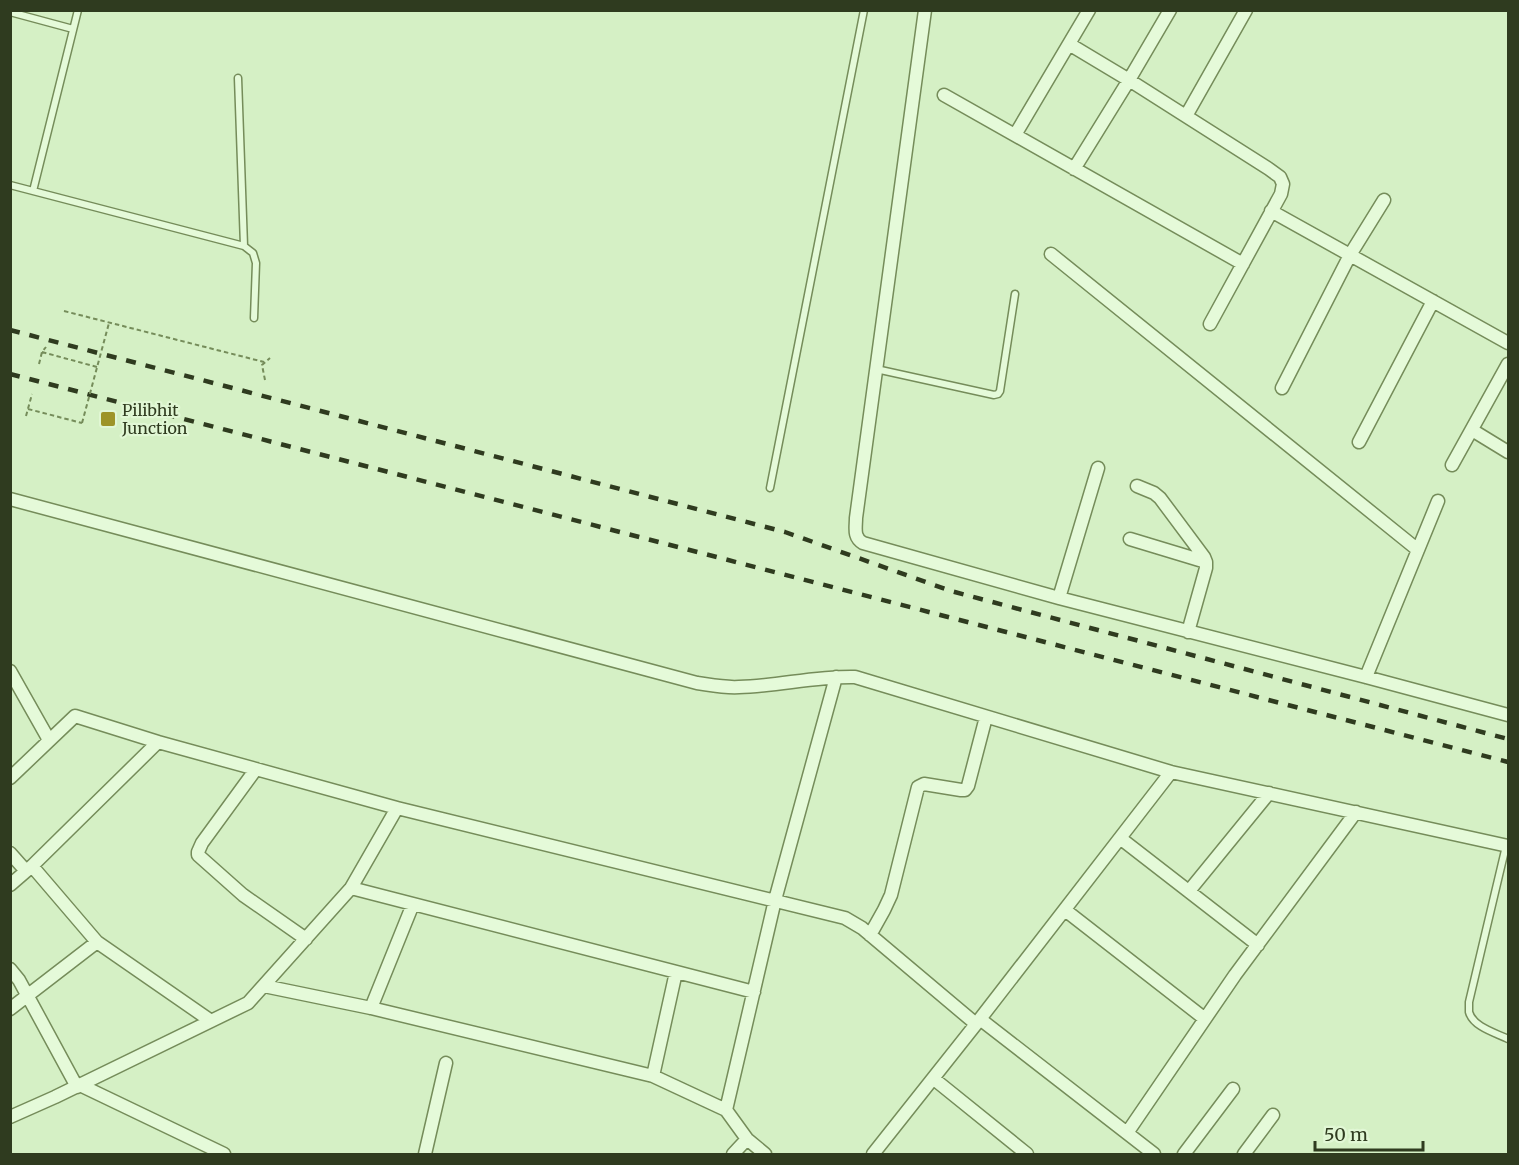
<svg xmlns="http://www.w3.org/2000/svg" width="1519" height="1165" font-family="Merriweather,serif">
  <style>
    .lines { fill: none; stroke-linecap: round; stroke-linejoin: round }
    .service-casing { stroke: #758c5a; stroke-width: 9 }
    .minor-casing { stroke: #758c5a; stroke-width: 15 }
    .path { stroke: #758c5a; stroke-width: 2; stroke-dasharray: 4.5 3; stroke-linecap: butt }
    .service { stroke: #e5fad9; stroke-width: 6 }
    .minor { stroke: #e5fad9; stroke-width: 12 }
    .rail { stroke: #2f3b1f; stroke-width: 4.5; stroke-dasharray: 10 10; stroke-linecap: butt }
    .path-bridge { stroke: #758c5a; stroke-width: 2; stroke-dasharray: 4.5 3; stroke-linecap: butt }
    .poi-dot { fill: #9d9428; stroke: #e1f7d5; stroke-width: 2 }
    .labels { text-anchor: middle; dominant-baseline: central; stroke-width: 4.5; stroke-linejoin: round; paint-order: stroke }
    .poi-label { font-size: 16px; fill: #2f3b1f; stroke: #e1f7d5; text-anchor: start }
  </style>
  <rect width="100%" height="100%" fill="#d5f0c5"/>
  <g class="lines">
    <g class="service-casing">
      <path id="service" d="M10,12l63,17
        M238,78l6,168
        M10,185l234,61 9,7 3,10 -2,55
        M33,191l45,-181
        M876,369l118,26 4,-1 2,-3 15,-97
        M770,488l94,-478
        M1506,846l-37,156c0,2 0,8 0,10 4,15 27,21 39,27"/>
    </g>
    <g class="minor-casing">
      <path id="minor" d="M925,10l-69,508c0,10 -3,19 7,25l196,55 307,79 142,38
        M1069,44l60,36 140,89 11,8 3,7 -2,10 -71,130
        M944,95l299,169
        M1186,116l60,-106
        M1015,135l74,-125
        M1074,169l55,-89 41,-70
        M1271,211l237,132
        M1051,254l367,296
        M1282,388l68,-133 34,-55
        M1472,430l36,22
        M1359,442l74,-141
        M1452,465l56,-101
        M1137,486l17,7 6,5 44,59 2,5v6l-18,64
        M10,499l687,184c14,2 28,5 42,4 39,-1 77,-11 116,-10l316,95 337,74
        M1130,539l76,23
        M1059,598l39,-130
        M10,671l39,69
        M1366,677l72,-176
        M256,769l-54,74 -4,9v3l45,40 63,44
        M10,778l65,-62 83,26
        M1120,838l138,107
        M10,853l16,18
        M32,866l65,76 114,79
        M10,885l22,-19 126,-124 239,66
        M351,888l403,104
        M1189,891l80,-98
        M1065,910l140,109
        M870,935l14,-25 7,-15 27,-108 6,-3 37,6h4l3,-4 18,-69
        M10,969l9,11 58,107
        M264,986l107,22 282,68 73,34 21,29
        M371,1008l42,-104
        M10,1009l87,-67
        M980,1019l174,135
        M653,1076l23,-104
        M934,1079l93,75
        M80,1085l144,69
        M726,1110l49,-210 61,-223
        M10,1117l45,-20 193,-94 103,-115 46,-80 448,110 17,10 114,96
        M1127,1133l108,-158 121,-163
        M425,1154l21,-91
        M733,1154l14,-15 18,15
        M873,1154l107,-135 191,-247
        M1184,1154l49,-65
        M1244,1154l29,-39"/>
    </g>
    <path class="path" d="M64,311l200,51
      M42,352l55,15
      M39,364l3,-12 4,-5
      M265,380l-3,-15 8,-7
      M28,409l54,14
      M26,416l6,-22"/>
    <use href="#service" class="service"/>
    <use href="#minor" class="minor"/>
    <path class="rail" d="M10,330l775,202 166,59 557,148
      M10,374l1498,388"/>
    <path class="path-bridge" d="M82,423l27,-100"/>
  </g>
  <rect class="poi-dot" x="100" y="411" width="16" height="16" rx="3"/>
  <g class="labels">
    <g class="poi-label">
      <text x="122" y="410">Pilibhit<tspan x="122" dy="18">Junction</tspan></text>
    </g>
  </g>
  <rect width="1519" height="1165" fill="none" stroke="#2f3b1f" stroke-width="24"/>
  <path d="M1315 1141v9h108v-9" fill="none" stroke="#2f3b1f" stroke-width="3"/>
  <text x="1324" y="1141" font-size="18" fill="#2f3b1f" stroke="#e1f7d5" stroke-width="4.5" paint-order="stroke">50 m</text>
</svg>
